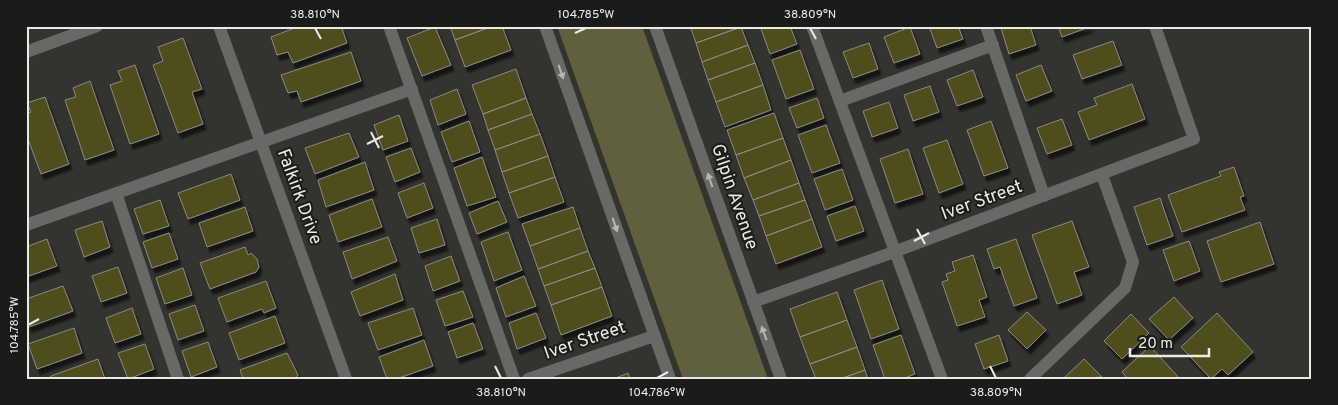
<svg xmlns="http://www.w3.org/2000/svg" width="1338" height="405" font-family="Overpass,sans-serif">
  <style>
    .green { fill: #61603c }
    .building { fill: #4f4d1d; stroke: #898986; filter: url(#shadow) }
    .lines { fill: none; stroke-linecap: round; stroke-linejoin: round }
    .service { stroke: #686866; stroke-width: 12 }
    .minor { stroke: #686866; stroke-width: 12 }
    .oneway { fill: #b6b6b4 }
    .ticks { fill: none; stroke: #eaeae8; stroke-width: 2 }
    .labels { text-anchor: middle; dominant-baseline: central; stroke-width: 4; stroke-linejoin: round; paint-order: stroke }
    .street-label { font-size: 18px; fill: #eaeae8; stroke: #1b1b19 }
    .neatline { fill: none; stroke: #eaeae8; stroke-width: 2 }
    .ticks-label { font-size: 12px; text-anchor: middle; fill: #eaeae8 }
  </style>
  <defs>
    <filter id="shadow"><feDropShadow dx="3" dy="5.5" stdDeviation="1" flood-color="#0009"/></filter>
  </defs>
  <rect width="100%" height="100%" fill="#333330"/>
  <path class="green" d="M557,26h85l126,353h-85z"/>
  <path class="building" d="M300,26h41l6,17 -54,20 -5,-11 -11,3 -6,-18z
    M450,26h43l-38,14z
    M493,26h9l9,24 -46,17 -10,-27z
    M690,26h51v1l-45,16z
    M760,26h30l7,18 -27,10z
    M929,26h29l5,13 -26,9z
    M1007,26h23l6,19 -27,9 -8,-26z
    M1058,26h34l-30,11z
    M435,27l16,38 -29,11 -15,-38z
    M741,27l7,18 -46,17 -6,-19z
    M910,27l10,27 -26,9 -10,-26z
    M183,38l19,51 -10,3 11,32 -25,9 -25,-68 10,-4 -5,-14z
    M1113,41l9,24 -40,14 -9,-24z
    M869,43l9,26 -25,9 -10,-26z
    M748,45l7,18 -47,17 -6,-18z
    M800,50l14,39 -28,10 -14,-39z
    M351,52l10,29 -60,21 -4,-11 -9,2 -7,-18z
    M755,63l8,22 -47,17 -8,-22z
    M135,65l24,69 -29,10 -20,-59 12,-4 -4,-10z
    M1041,65l11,26 -26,10 -10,-26z
    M516,69l10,29 -43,16 -11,-29z
    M973,70l10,27 -26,9 -10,-26z
    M90,81l24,69 -29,10 -20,-60 11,-3 -3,-9z
    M1132,84l13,35 -56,21 -11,-28 19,-7 -3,-7z
    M763,85l8,25 -46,17 -9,-25z
    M930,86l9,26 -26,9 -9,-26z
    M457,89l9,25 -28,11 -8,-25z
    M45,97l24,67 -28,10 -15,-40v-20l5,-2 -4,-9z
    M526,98l6,16 -44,16 -5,-16z
    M817,98l7,20 -27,10 -8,-20z
    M889,102l9,26 -26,9 -9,-26z
    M774,113l9,25 -47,17 -9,-25z
    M532,114l8,20 -45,16 -7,-20z
    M399,115l9,26 -25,9 -9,-25z
    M1062,119l10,26 -25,9 -10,-26z
    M469,121l11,31 -28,10 -11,-30z
    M991,121l17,47 -24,8 -17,-46z
    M826,125l14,38 -28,10 -14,-38z
    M349,133l10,24 -44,17 -10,-26z
    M540,134l8,22 -46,16 -7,-22z
    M783,138l8,22 -47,18 -8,-23z
    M947,140l16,44 -24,9 -16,-45z
    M411,148l9,24 -25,10 -9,-25z
    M908,149l15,45 -28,9 -15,-44z
    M548,156l7,21 -46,16 -7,-21z
    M482,157l14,40 -29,9 -13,-38z
    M791,160l8,23 -46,17 -9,-22z
    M365,162l9,28 -48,17 -8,-27z
    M1234,167l10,29 -4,1 5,13 -63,22 -14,-37 53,-19 -2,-4z
    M842,169l11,31 -28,10 -11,-31z
    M231,174l9,26 -52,19 -10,-26z
    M555,177l9,25 -46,16 -9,-25z
    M424,183l9,25 -26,10 -9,-25z
    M799,183l6,17 -46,16 -6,-16z
    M1160,198l13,38 -26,9 -13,-38z
    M372,199l10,28 -44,15 -9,-27z
    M160,200l9,26 -26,8 -9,-25z
    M805,200l7,19 -46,17 -7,-20z
    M498,201l9,21 -30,12 -8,-21z
    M855,206l9,25 -28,10 -9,-25z
    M245,207l8,24 -46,16 -8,-24z
    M573,207l7,21 -50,18 -8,-22z
    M437,219l8,26 -26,8 -8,-25z
    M812,219l10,28 -46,17 -10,-28z
    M102,221l8,26 -26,10 -9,-27z
    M1072,221l17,46 -15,5 8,23 -25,9 -25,-69z
    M1260,222l14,42 -53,18 -14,-41z
    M580,228l8,23 -50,18 -8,-23z
    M508,232l14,38 -28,11 -13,-39z
    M169,233l9,26 -26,9 -9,-26z
    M388,237l9,24 -45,18 -9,-27z
    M47,239l10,27 -31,11v-30z
    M1016,239l21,59 -23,8 -14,-39 -6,2 -7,-20z
    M1189,241l11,30 -26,10 -11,-31z
    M245,247l3,8 3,-2 6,6 2,8 -3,5 -46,17 -10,-26z
    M588,251l7,17 -51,18 -6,-17z
    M973,255l14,42 -8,3 6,17 -28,9 -15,-44 6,-2 -2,-6 9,-3 -3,-9z
    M451,256l9,25 -27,10 -8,-25z
    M118,267l9,26 -26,9 -9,-26z
    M183,268l9,27 -27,9 -9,-26z
    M595,268l7,19 -51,18 -7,-19z
    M395,274l8,26 -43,16 -9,-24z
    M524,276l12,30 -30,11 -10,-29z
    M882,280l17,49 -28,10 -17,-49z
    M266,281l10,27 -12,5 -2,-4 -35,13 -9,-24z
    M63,286l10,25 -44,16 -3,-6v-22z
    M602,287l10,29 -51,19 -10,-30z
    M463,291l10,26 -28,9 -9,-26z
    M837,292l10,28 -47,17 -10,-28z
    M1174,297l19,21 -24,22 -20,-21z
    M195,305l9,26 -26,9 -9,-26z
    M132,308l9,26 -26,9 -9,-25z
    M413,308l9,27 -44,15 -10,-27z
    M1027,312l19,18 -19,19 -19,-19z
    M536,313l10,25 -29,11 -8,-26z
    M1217,313l36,39 -25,23 -6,-6 -11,10 -30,-32z
    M1131,314l18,19 -27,26 -18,-18z
    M275,316l10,27 -46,17 -10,-27z
    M847,320l10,27 -47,17 -10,-27z
    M473,323l10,26 -26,9 -9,-26z
    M74,328l8,25 -45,16 -9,-25z
    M901,335l14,39 -13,5h-17l-12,-34z
    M999,335l9,26 -24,8 -9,-25z
    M424,340l9,26 -37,13h-9l-8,-22z
    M208,342l9,25 -26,10 -9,-26z
    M145,344l9,25 -26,10 -10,-26z
    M1150,346l30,33h-52l-6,-7z
    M857,347l8,23 -25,9h-24l-6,-15z
    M287,353l11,22 -3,4h-52l-3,-9z
    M98,359l7,20h-56l2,-3z
    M1084,359l18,18 -39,2z
    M865,370l3,9h-28z
    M628,373l2,6h-17z"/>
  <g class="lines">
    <path class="service" d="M389,26l125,353
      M812,26l130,353
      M986,26l58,170
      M840,101l153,-56
      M116,193l62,186
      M26,225l386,-136
      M1030,379l95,-91 8,-26 -31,-87"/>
    <path class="minor" d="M219,26l127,353
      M545,26l125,353
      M655,26l126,353
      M26,52l71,-26
      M753,302l141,-50 300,-113 -39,-113
      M528,379l126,-43"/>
  </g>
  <defs><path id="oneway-solid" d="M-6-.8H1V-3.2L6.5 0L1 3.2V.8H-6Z" transform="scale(1.25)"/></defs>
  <g class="oneway">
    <use href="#oneway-solid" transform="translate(561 72) rotate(71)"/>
    <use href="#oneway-solid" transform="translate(710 180) rotate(-109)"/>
    <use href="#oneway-solid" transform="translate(615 225) rotate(71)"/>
    <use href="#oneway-solid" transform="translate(764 333) rotate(-110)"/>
  </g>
  <path class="ticks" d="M315,28l6,11M810,28l6,11M575,33l11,-5M371,132l8,16M367,144l16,-8M917,229l8,15M914,241l15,-8M28,325l11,-6M495,366l6,12M990,366l6,12M657,378l11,-6"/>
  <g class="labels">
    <g class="street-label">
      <text transform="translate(299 197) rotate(70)">Falkirk Drive</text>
      <text transform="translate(734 197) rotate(71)">Gilpin Avenue</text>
      <text transform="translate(982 201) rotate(-20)">Iver Street</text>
      <text transform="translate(585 341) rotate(-19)">Iver Street</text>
    </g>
  </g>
  <rect width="1338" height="405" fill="none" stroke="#1b1b19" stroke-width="55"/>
  <path d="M1130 348v8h79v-8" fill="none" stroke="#eaeae8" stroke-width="2.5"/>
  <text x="1138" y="348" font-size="15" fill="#eaeae8" stroke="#1b1b19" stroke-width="4" paint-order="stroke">20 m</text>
  <rect x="28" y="28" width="1282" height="350" class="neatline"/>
  <g class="ticks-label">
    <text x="315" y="18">38.810°N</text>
    <text x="586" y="18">104.785°W</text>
    <text x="810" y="18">38.809°N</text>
    <text transform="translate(14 325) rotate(-90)" y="4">104.785°W</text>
    <text x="501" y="396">38.810°N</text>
    <text x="657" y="396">104.786°W</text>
    <text x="996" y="396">38.809°N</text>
  </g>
</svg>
